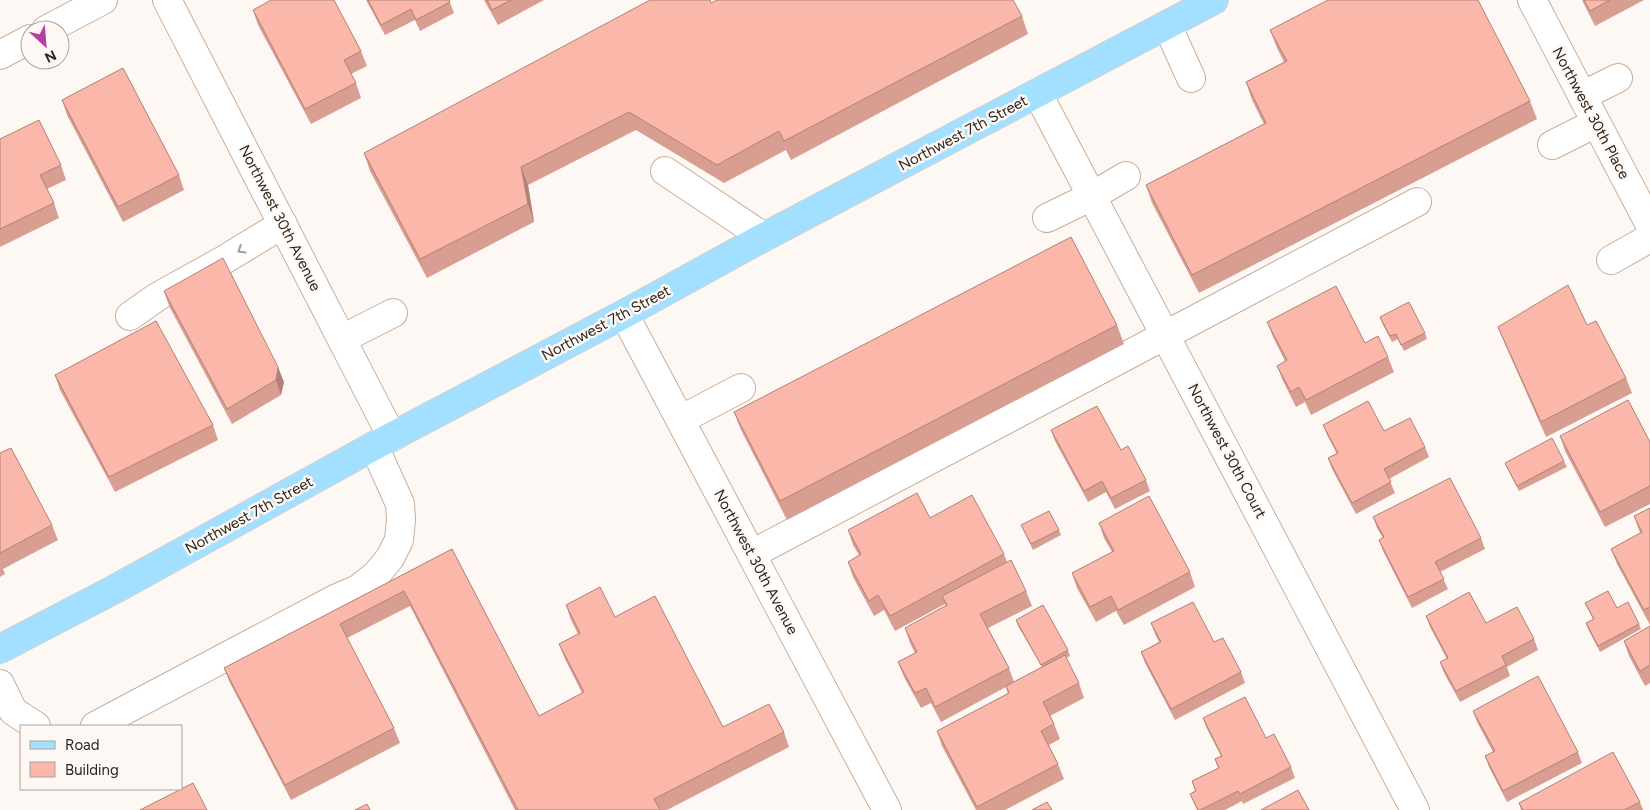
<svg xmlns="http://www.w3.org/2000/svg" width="1650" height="810" font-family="Figtree,sans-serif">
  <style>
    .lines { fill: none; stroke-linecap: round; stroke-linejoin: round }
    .minor-casing { stroke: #c7af9c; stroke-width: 30 }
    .major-casing { stroke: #d5d3d2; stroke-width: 30 }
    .minor { stroke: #fff; stroke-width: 28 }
    .major { stroke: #a3dffe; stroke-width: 28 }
    .wall { fill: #d89e92 }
    .shaded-wall { fill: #b08177 }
    .building { fill: #fbb8aa; stroke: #b08177 }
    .oneway { stroke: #a09c99 }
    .labels { text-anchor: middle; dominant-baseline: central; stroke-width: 5; stroke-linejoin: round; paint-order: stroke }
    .street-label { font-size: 15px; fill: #2d241d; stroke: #fdf8f4 }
  </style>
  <rect width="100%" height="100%" fill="#fdf8f4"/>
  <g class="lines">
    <g class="minor-casing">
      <path id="minor" d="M167,0l225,437
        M1532,0l118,225
        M1167,25l24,53
        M46,30l57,-30
        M0,55l30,-16
        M1038,94l377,716
        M1582,96l36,-18
        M1552,145l44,-22
        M665,171l99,66
        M1047,218l45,-22 34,-20
        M1611,260l39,-22
        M624,314l263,496
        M130,316l27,-19 65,-36 61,-37
        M342,339l51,-26
        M680,420l61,-32
        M752,554l665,-352
        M0,684l13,27 23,15
        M95,726l240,-127 23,-10 18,-14 14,-17 9,-18 2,-20 -1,-16 -26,-58"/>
    </g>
    <g class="major-casing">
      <path id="major" d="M0,649l115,-60 259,-143 250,-132 140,-77 450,-237"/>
    </g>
    <use href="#minor" class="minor"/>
    <use href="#major" class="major"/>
  </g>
  <path class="wall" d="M366,0h83l5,13 -34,18 -5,-11 -30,15z
    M484,0h60l-46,25z
    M1582,0h62l-49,26z
    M711,3l311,13 6,18 -237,126 -5,-10 -62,33 -88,-53 -108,55 6,37 -107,56 -57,-107 -6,-18z
    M253,10l108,41 6,15 -16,8 5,9 5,15 -50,26 -53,-99z
    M1270,30l260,71 7,18 -338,174 -47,-90 -6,-18 118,-61 -12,-24 -6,-18 38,-20 -7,-14z
    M62,100l117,75 5,15 -61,32 -56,-107z
    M0,139l61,26 5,15 -19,9 7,14 5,15 -59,29z
    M164,291l120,91 -3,13 -49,29 -63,-118z
    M1380,317l45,16 2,6 -23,12 -6,-12 -6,3 -10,-19z
    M1267,322l98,21 23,14 6,15 -83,43 -6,-13 -9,5 -13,-26 -6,-15 8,-5 -12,-24z
    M1117,325l7,19 -337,176 -46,-90 -7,-18z
    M1587,325l39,53 6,15 -86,44 -42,-95 -6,-15z
    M55,375l158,50 5,15 -103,52 -55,-102z
    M1323,425l61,6 41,16 4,10 -40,22 6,14 -39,21 -24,-45 -4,-11 9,-4 -10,-19z
    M1051,430l70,20 25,30 4,11 -35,18 -9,-17 -18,10 -33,-61z
    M1560,436l90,6v62l-45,23 -40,-76z
    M0,453l52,72 6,15 -55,29 2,5 -5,3z
    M1564,461l3,6 -48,24 -12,-23 -2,-5z
    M1650,508v117l-33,-61 -6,-15 29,-16 -6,-17z
    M1373,517l108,21 4,11 -45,23 8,17 -36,19 -29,-57 -4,-11 4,-2 -6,-10z
    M930,518l74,36 3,8 19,29 6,15 -44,22 21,40 5,14 28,-15 -24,-41 -2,-6 52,30 2,6 -4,2 13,25 5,15 -34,18 4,8 6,15 -11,6 9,19 6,15 -59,31h-29l-34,-64 -5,-15 71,-37 -2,-7 -65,35 -10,-19 -10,5 -17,-31 -6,-15 17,-9 -5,-10 -5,-15 41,-22 -1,-2 -50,27 -11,-21 -10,6 -21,-39 -5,-15 11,-7 -6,-10 -5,-15z
    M1099,523l91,49 5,15 -71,38 -8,-14 -20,11 -19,-34 -5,-15 40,-21 -8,-14z
    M1021,525l38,5 2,5 -28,15z
    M452,549l87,167 43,-23 -17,-34 -6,-15 19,-10 -7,-14 -5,-15 49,12 108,110 61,5 5,15 -122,63h-152l-105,-204 -63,32 47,90 6,15 -109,57 -61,-117 -6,-15z
    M1585,603l32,5 22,16 2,5 -41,23 -12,-23 -2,-6 7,-4z
    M1426,616l60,7 48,16 4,11 -31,17 3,9 -50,26 -16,-29 -4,-11 7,-3 -17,-32z
    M1151,623l63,19 27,30 4,11 -70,37 -30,-57 -4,-11 18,-10 -4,-8z
    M1650,626v57l-5,3 -16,-30 -5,-15z
    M1473,711l105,41 4,11 -75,39 -18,-35 -4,-11 8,-4 -16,-30z
    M1203,718l63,20 25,29 4,11 -52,26 -1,-3 -17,9h-28l-7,-16 5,-3 -3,-10 26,-13 -3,-9 6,-3 -14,-27z
    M1640,802l3,8h-122l-2,-7z"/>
  <path class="shaded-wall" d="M521,167l7,18 6,37 -6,-18z
    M278,367l6,15 -3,13 -5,-15z"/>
  <path class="building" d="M271,0h63l27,51 -17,9 12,23 -51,26 -52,-99z
    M368,0h81l1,2 -34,18 -5,-11 -30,16z
    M487,0h24l-19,10z
    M650,0h60l1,3 6,-3h296l9,16 -238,125 -5,-10 -62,34 -88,-53 -108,55 7,37 -108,55 -56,-106z
    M1328,0h150l52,101 -338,174 -46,-90 120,-62 -20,-41 41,-21 -17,-31z
    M1584,0h26l-20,11z
    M123,68l56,107 -61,32 -56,-107z
    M39,120l22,45 -21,10 14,28 -54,26v-90z
    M1071,237l46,88 -337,176 -46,-89z
    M223,258l55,109 -2,13 -49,29 -63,-118z
    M1568,285l19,40 9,-4 30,57 -85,44 -43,-95z
    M1336,286l29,57 13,-7 10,21 -82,43 -7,-13 -8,5 -14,-26 10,-6 -20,-38z
    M1409,302l16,31 -24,12 -5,-11 -6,2 -10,-19z
    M156,321l57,104 -104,52 -54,-102z
    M1628,400l22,42v44l-50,26 -40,-76z
    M1368,401l16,30 26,-13 15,29 -41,22 7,13 -39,21 -24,-45 10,-5 -15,-28z
    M1097,406l24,44 7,-4 18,34 -35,18 -9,-17 -18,10 -33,-61z
    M1552,438l12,23 -47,25 -12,-23z
    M11,448l41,77 -52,28v-100z
    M1450,478l31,60 -46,24 9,17 -36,18 -29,-57 5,-3 -11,-20z
    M917,493l13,25 42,-23 32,59 -114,62 -12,-21 -9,6 -21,-39 13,-8 -13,-24z
    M1149,496l41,76 -72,38 -7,-14 -21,11 -18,-34 42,-22 -15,-28z
    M1650,508v99l-6,3 -33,-61 31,-17 -8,-16z
    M1049,511l10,19 -28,14 -10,-19z
    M452,549l87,167 45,-24 -25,-48 21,-11 -14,-28 34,-18 15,30 40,-21 68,131 46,-23 15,28 -130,67 6,11h-142l-114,-219 -64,33 54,104 -109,57 -61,-117z
    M1011,560l15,31 -46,23 29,54 -74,39 -9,-19 -11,5 -17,-31 19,-10 -12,-24 42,-23 -5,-9z
    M1608,591l9,17 11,-6 11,22 -41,22 -12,-23 8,-4 -9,-16z
    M1469,592l17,31 31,-16 17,32 -32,17 4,9 -50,26 -16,-29 8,-4 -22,-42z
    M1193,602l21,40 9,-4 18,34 -70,37 -30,-57 20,-10 -10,-19z
    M1043,605l25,45 -27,15 -25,-45z
    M1650,626v39l-10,6 -16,-30z
    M1065,655l14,28 -36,19 11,22 -13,7 17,33 -81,43 -40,-76 72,-38 -3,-7z
    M1538,676l40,76 -75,39 -18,-35 10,-5 -22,-40z
    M1245,697l21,41 8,-4 17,33 -51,27 -2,-3 -38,19h-2l-8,-16 6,-3 -4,-10 27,-13 -4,-9 7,-3 -19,-38z
    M1613,752l27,50 -16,8h-101l-4,-7z
    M193,783l14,27h-67z
    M1298,790l11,20h-48z
    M1047,802l5,8h-20z
    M367,804l3,6h-15z"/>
  <defs><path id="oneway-chevron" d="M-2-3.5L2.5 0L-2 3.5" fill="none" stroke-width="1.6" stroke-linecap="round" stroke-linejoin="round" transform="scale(1.25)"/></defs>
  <use class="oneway" href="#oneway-chevron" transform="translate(241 250) rotate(149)"/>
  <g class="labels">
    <g class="street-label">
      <text transform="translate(1591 113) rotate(62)">Northwest 30th Place</text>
      <text transform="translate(963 133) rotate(-28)">Northwest 7th Street</text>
      <text transform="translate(280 218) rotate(63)">Northwest 30th Avenue</text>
      <text transform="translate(606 323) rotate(-28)">Northwest 7th Street</text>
      <text transform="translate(1227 451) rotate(62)">Northwest 30th Court</text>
      <text transform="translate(249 515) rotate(-29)">Northwest 7th Street</text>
      <text transform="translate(756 562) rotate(62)">Northwest 30th Avenue</text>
    </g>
  </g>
  <rect x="20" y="725" width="162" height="65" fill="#fdf8f4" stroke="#aaa39e"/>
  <rect x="30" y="741" width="25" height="8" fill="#a3dffe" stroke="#aaa39e"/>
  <text x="65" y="750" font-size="15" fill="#2d241d">Road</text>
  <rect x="30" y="762" width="25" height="15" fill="#fbb8aa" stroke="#aaa39e"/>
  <text x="65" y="775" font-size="15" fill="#2d241d">Building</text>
  <g transform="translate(45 45) rotate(154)"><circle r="24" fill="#fdf8f4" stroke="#aaa39e"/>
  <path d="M0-4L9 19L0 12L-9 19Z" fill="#b3429e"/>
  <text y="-8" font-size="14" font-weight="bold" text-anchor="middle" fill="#2d241d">N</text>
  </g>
</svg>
